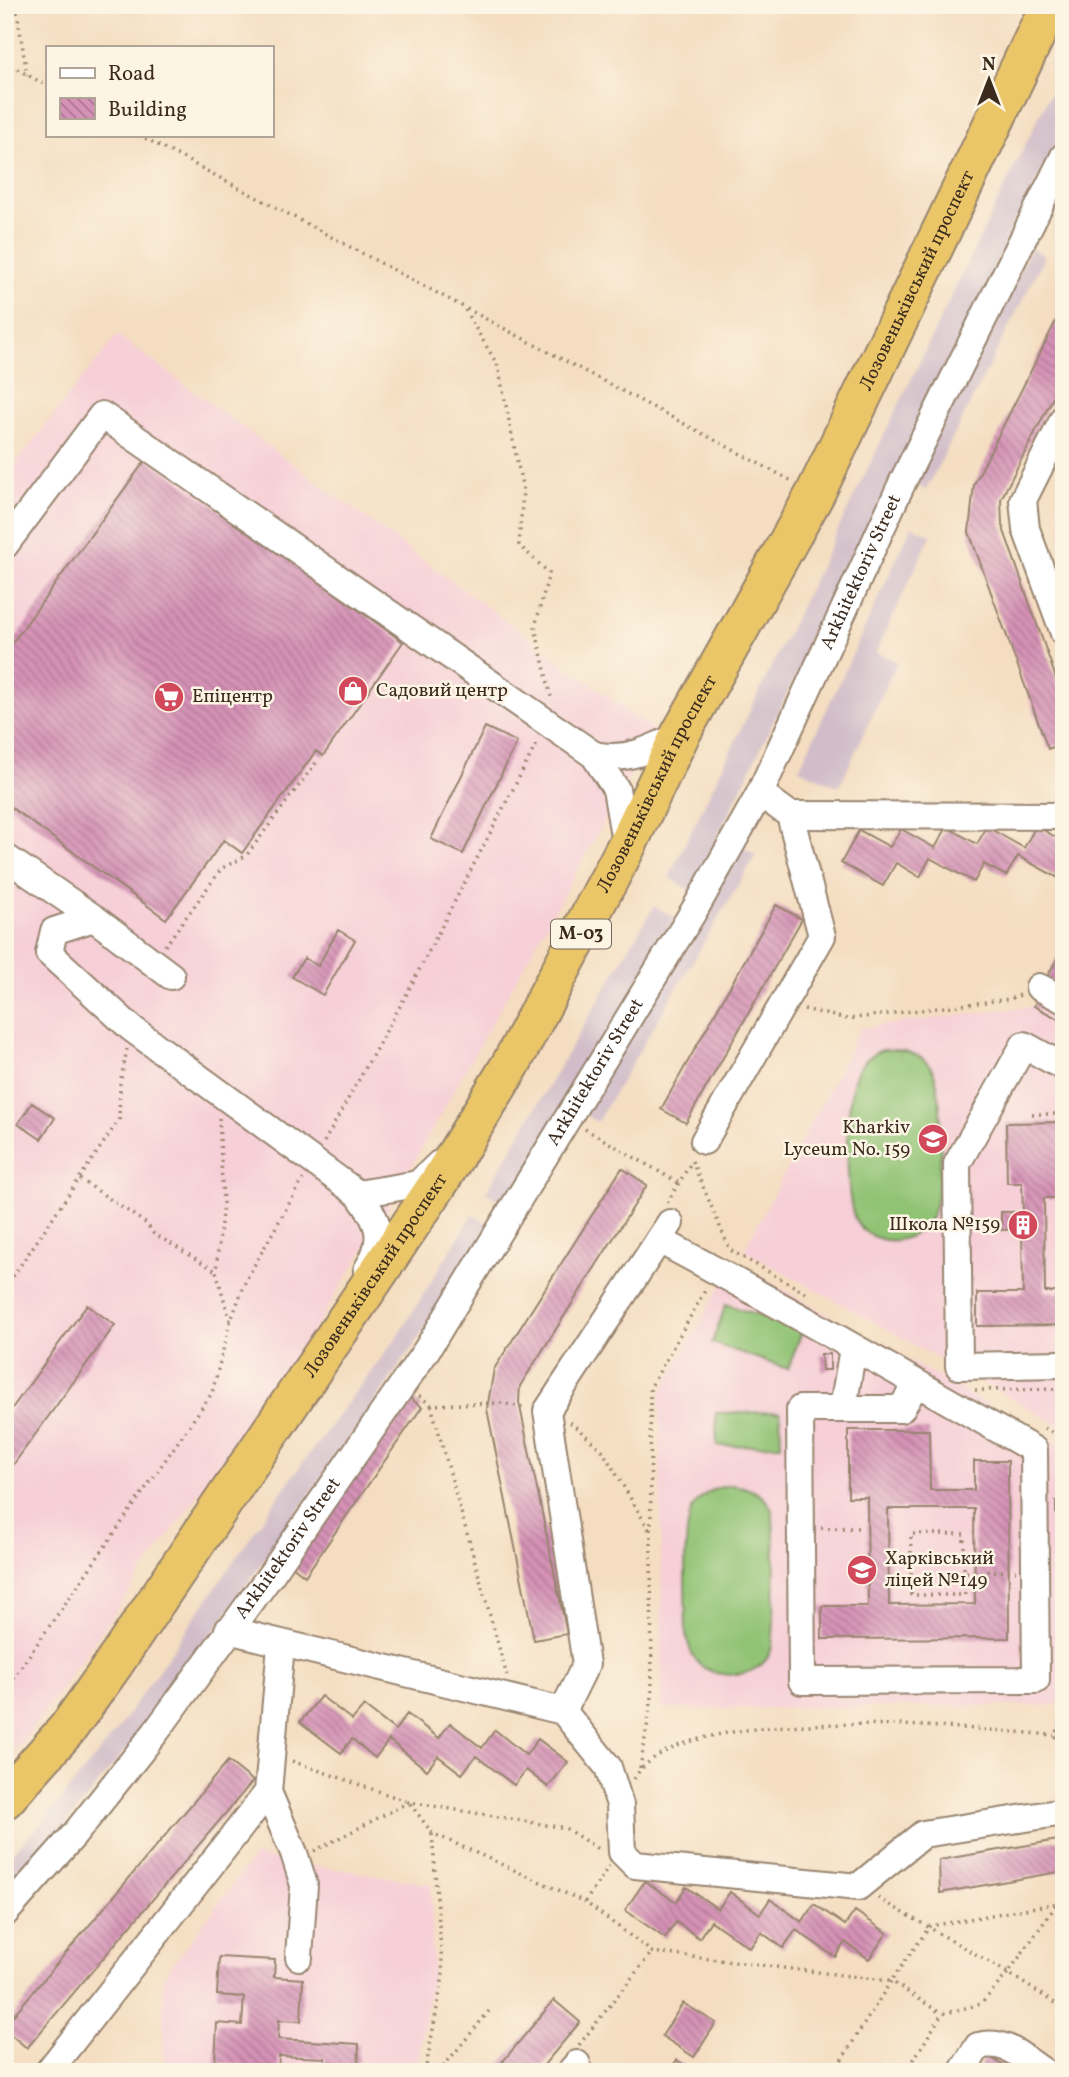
<svg xmlns="http://www.w3.org/2000/svg" width="1069" height="2077" font-family="Vollkorn,serif">
  <style>
    .built { fill: #f6cfd7 }
    .industrial { fill: #d1bdc9 }
    .pitch { fill: #91c374; stroke: #667649; stroke-width: 2 }
    .building { fill: url(#building-back-hatch); fill-rule: evenodd }
    .lines { fill: none; stroke-linecap: round; stroke-linejoin: round }
    .minor-casing { stroke: #98846f; stroke-width: 30 }
    .highway-casing { stroke: #98846f; stroke-width: 42 }
    .path { stroke: #98846f; stroke-width: 3.5; stroke-dasharray: 2 5; stroke-linecap: butt }
    .minor { stroke: #fff; stroke-width: 26 }
    .highway { stroke: #eac669; stroke-width: 38 }
    .labels { text-anchor: middle; dominant-baseline: central; stroke-width: 5; stroke-linejoin: round; paint-order: stroke }
    .shield { fill: #fcf5e5; stroke: #75675a; stroke-width: 2 }
    .shield-label { font-size: 18px; font-weight: bold; fill: #3b2a1e }
    .street-label { font-size: 19px; fill: #3b2a1e; stroke: #fcf5e5 }
    .poi-label { font-size: 19px; fill: #3b2a1e; stroke: #fcf5e5; text-anchor: start }
  </style>
  <defs>
    <pattern id="building-back-hatch" width="6" height="6" patternUnits="userSpaceOnUse" patternTransform="scale(1.75)"><rect width="6" height="6" fill="#d592b6"/><path d="M-1 5l2 2M0 0l6 6M5-1l2 2" fill="none" stroke="#ae7793"/></pattern>
  </defs>
  <rect width="100%" height="100%" fill="#fcf5e5"/>
  <filter id="ink" filterUnits="userSpaceOnUse"><feTurbulence type="fractalNoise" baseFrequency=".0143" numOctaves="2"/><feDisplacementMap in="SourceGraphic" scale="14" xChannelSelector="R" yChannelSelector="G"/><feConvolveMatrix kernelMatrix="1 2 1 2 8 2 1 2 1" color-interpolation-filters="sRGB"/></filter>
  <filter id="wash" filterUnits="userSpaceOnUse"><feTurbulence type="fractalNoise" baseFrequency=".00686" numOctaves="4" result="noise"/><feDisplacementMap in="SourceGraphic" scale="28" xChannelSelector="R" yChannelSelector="G"/><feGaussianBlur stdDeviation="1.57" result="paint"/><feColorMatrix in="noise" values="0 0 0 0 0 0 0 0 0 0 0 0 0 0 0 0 0 1.4 0 .05"/><feComposite in="paint" operator="in"/></filter>
  <g filter="url(#wash)">
    <rect width="100%" height="100%" fill="#f4ddc0"/>
    <path class="built" d="M117,335l538,396 -283,506 -62,99 -285,403 -20,21v-1283z
      M1033,1006l31,16v406l-320,-178 117,-222z
      M734,1262l330,186v245l-7,12 -395,4 -2,-315z
      M254,1856l177,28 2,86 -17,102h-252l-1,-95z"/>
    <path class="industrial" d="M1064,65v60l-373,766 -22,-14z
      M1031,248l14,8 -119,234 -14,-7z
      M912,526l19,9 -55,117 21,10 -58,125 -40,-18z
      M739,845l17,10 -159,267 -16,-9z
      M654,906l22,12 -169,287 -21,-13z
      M473,1214l17,11 -78,123 -246,352 -114,141 -47,50v-32l37,-36 76,-94 169,-245 110,-147z"/>
    <path class="pitch" d="M882,1050c17,-1 36,1 48,16 16,19 13,129 1,151 -7,13 -20,21 -34,23 -14,2 -29,-4 -38,-14 -16,-18 -13,-122 -5,-146 4,-15 14,-24 28,-30z
      M726,1304l76,27 -14,38 -76,-26z
      M780,1412l1,33 -64,1 -1,-33z
      M731,1485c15,1 33,8 40,23 5,12 5,134 -1,145 -11,25 -52,28 -71,11 -8,-8 -10,-19 -13,-30 0,-27 -5,-108 8,-128 9,-14 22,-19 37,-21z"/>
    <g id="blocks">
      <path class="building" d="M1064,305v71l-63,123 1,26 62,176v42l-16,6 -79,-217 5,-48z
        M147,458l256,184 -80,114 -7,-5 -74,102 -18,-13 -58,79 -161,-116v-150z
        M485,727l32,15 -54,112 -32,-15z
        M1036,826l28,16 -2,38 -44,-24 -12,20 -22,-12 -10,18 -44,-24 -10,19 -24,-14 -13,23 -42,-23 18,-33 31,17 11,-18 34,19 12,-21 30,17 10,-17 37,21z
        M776,905l26,14 -116,204 -25,-14z
        M338,930l17,10 -32,55 -31,-18 12,-19 14,8z
        M1064,946v42l-18,-9z
        M1040,995l24,13v14l-30,-16z
        M32,1103l23,15 -14,21 -23,-15z
        M1064,1122v76h-20l1,94h19v33l-87,1v-33h46l-1,-64 -21,1v-18h22l-1,-29h-15l-1,-60z
        M622,1168l25,17 -127,201 -1,16 48,232 -33,6 -47,-231 7,-40z
        M87,1305l28,20 -110,151v-58z
        M821,1354h9v16h-8z
        M403,1393l19,14 -117,169 -18,-14z
        M848,1430h81l1,60h44v-29h34l1,177 -187,1v-33h46l-1,-109h-19zM888,1509h86l1,95 -86,1z
        M1056,1501h8v11l-8,1z
        M321,1696l31,24 12,-14 31,24 12,-16 32,24 11,-15 32,25 13,-18 31,25 12,-16 30,23 -20,25 -22,-17 -12,15 -38,-29 -14,18 -24,-18 -11,14 -38,-30 -14,18 -23,-19 -11,14 -41,-31z
        M228,1761l25,20 -226,267 -22,-18v-5z
        M1064,1839v32l-124,22 -1,-33z
        M645,1881l31,21 10,-15 32,22 12,-17 30,22 10,-15 32,23 12,-18 31,21 10,-14 32,22 -18,26 -24,-17 -10,15 -39,-27 -13,18 -22,-16 -11,16 -39,-27 -12,17 -23,-16 -11,16 -40,-28z
        M219,1957l56,3 -1,17 29,2 -2,42 -22,-1 -1,19 81,5 -1,28h-33v-14l-46,-2 -1,16h-38v-8l-25,-1 2,-40 25,2 2,-28 -27,-2z
        M554,2000l26,22 -42,50h-44z
        M683,2003l33,20 -22,34 -32,-21z
        M987,2055l26,17h-37z
        M677,2060l16,12h-25z"/>
    </g>
  </g>
  <g filter="url(#ink)">
    <use href="#blocks" fill-opacity="0" stroke="#98846f" stroke-width="2"/>
    <g class="lines">
      <g class="minor-casing">
        <g id="minor">
          <path d="M1064,418l-41,82 3,29 38,104"/>
          <path d="M5,545l97,-130 492,340 22,34 10,58"/>
          <path d="M594,755c32,7 58,-6 86,-20"/>
          <path d="M790,815l274,1"/>
          <path d="M5,857l89,61"/>
          <path d="M171,976l-77,-58 -40,13 -5,22 82,75 227,166"/>
          <path d="M1039,987l25,13"/>
          <path d="M1064,1067l-40,-22 -67,119 2,202 105,-2"/>
          <path d="M704,1141l118,-205 -32,-121 -30,-22"/>
          <path d="M659,1240c126,67 251,139 375,210l2,230 -234,1 -2,-272h101l16,-26"/>
          <path d="M367,1270c20,-32 12,-49 -9,-76l60,-10 21,-20"/>
          <path d="M843,1408l10,-60"/>
          <path d="M228,1630l335,81 45,56 12,38 2,47 13,13 223,22 65,-53 141,-22"/>
          <path d="M563,1711l23,-47 -39,-253 123,-188"/>
          <path d="M268,1792l26,61 10,32 -5,72"/>
          <path id="s1" d="M5,1913l69,-78 81,-102 117,-160 154,-222 269,-442 65,-116 143,-312 161,-325"/>
          <path d="M48,2072l220,-280 13,-147"/>
          <path d="M570,2072l7,-8"/>
          <path d="M962,2072l16,-26c28,-7 43,11 66,26"/>
        </g>
      </g>
      <g class="highway-casing">
        <g id="highway">
          <path id="s2" d="M5,1799l63,-71 45,-63 325,-481 73,-120 115,-217 54,-112 135,-241 235,-489"/>
        </g>
      </g>
      <path class="path" d="M16,5l11,70
        M5,62l42,24
        M139,135l653,346
        M465,310l33,56 25,124 -4,55 30,28 -14,54 17,74
        M165,946l57,-78 24,-12 72,-96
        M804,1009l43,10 163,-20 10,-4
        M1032,1114h32
        M219,1118l4,85 -7,68 14,50
        M585,1129l94,54
        M324,1142l80,-143 134,-258
        M692,1161l38,89 76,43
        M80,1179l67,45 6,9 63,38
        M667,1203l25,-42
        M5,1288l114,-168 1,-36 7,-35
        M975,1390l89,-1
        M419,1396l12,9 70,-2 26,5
        M431,1405l76,271
        M570,1422l32,28 49,83
        M1044,1428l20,11
        M821,1528h40
        M964,1572l1,23h-54v-61h53v38l52,-1
        M5,1690l207,-297 18,-70 16,-43 57,-101
        M1064,1718l-10,17 10,14
        M292,1761l117,41 23,31 153,69 67,50 239,29 39,-55 134,-24
        M640,1768l12,-71 -2,-309 57,-101
        M634,1779c44,-81 337,-50 420,-44
        M314,1851l95,-49 156,26 36,23
        M878,1898l130,75 49,-69
        M585,1902l24,-36
        M579,2045l73,-93
        M425,2072l18,-96 -11,-143
        M439,2072l50,-61
        M834,2072l57,-91 51,33
        M906,2072l36,-58 39,-10 27,-31 56,36"/>
      <use href="#minor" class="minor"/>
      <use href="#highway" class="highway"/>
    </g>
  </g>
  <defs>
    <g id="shop-disc" transform="scale(1.575)"><circle r="9.5" fill="#d1495b" stroke="#fcf5e5"/><path d="M-5-2.5h2.3a2.7 3.5 0 0 1 5.4 0H5L5.5 6h-11ZM-1.5-2.5h3a1.5 2.3 0 0 0-3 0Z" fill="#fff"/></g>
    <g id="supermarket-disc" transform="scale(1.575)"><circle r="9.5" fill="#d1495b" stroke="#fcf5e5"/><path d="M-6-5.5h2.5l.6 2H6L4.5 2H-2.5L-4.4-4H-6ZM-1.5 3.2a1.3 1.3 0 1 0 .1 0ZM3 3.2a1.3 1.3 0 1 0 .1 0Z" fill="#fff"/></g>
    <g id="school-disc" transform="scale(1.575)"><circle r="9.5" fill="#d1495b" stroke="#fcf5e5"/><path d="M0-5L7-2L0 1L-7-2ZM-4 1L0 2.5L4 1V4Q0 6-4 4Z" fill="#fff"/></g>
    <g id="building-disc" transform="scale(1.575)"><circle r="9.5" fill="#d1495b" stroke="#fcf5e5"/><path d="M-4-6H4V6H1V3H-1V6H-4ZM-2.5-4.3h1.7v1.8h-1.7ZM.8-4.3h1.7v1.8H.8ZM-2.5-1h1.7V.8h-1.7ZM.8-1h1.7V.8H.8Z" fill="#fff"/></g>
  </defs>
  <g fill-rule="evenodd">
    <use href="#shop-disc" x="353" y="691"/>
    <use href="#supermarket-disc" x="169" y="697"/>
    <use href="#school-disc" x="933" y="1139"/>
    <use href="#building-disc" x="1023" y="1225"/>
    <use href="#school-disc" x="862" y="1570"/>
  </g>
  <g class="labels">
    <rect class="shield" x="551" y="919.5" width="60" height="29" rx="5"/>
    <g class="shield-label">
      <text x="581" y="934">М-03</text>
    </g>
    <g class="street-label">
      <text stroke="none"><textPath href="#s2" startOffset="1776">Лозовеньківський проспект</textPath></text>
      <text stroke="none"><textPath href="#s1" startOffset="1596">Arkhitektoriv Street</textPath></text>
      <text stroke="none"><textPath href="#s2" startOffset="1209">Лозовеньківський проспект</textPath></text>
      <text stroke="none"><textPath href="#s1" startOffset="1029">Arkhitektoriv Street</textPath></text>
      <text stroke="none"><textPath href="#s2" startOffset="642">Лозовеньківський проспект</textPath></text>
      <text stroke="none"><textPath href="#s1" startOffset="462">Arkhitektoriv Street</textPath></text>
    </g>
    <g class="poi-label">
      <text x="376" y="691">Садовий центр</text>
      <text x="192" y="697">Епіцентр</text>
      <text x="910" y="1128" text-anchor="end">Kharkiv<tspan x="910" dy="22">Lyceum No. 159</tspan></text>
      <text x="1000" y="1225" text-anchor="end">Школа №159</text>
      <text x="885" y="1559">Харківський<tspan x="885" dy="22">ліцей №149</tspan></text>
    </g>
  </g>
  <rect width="1069" height="2077" fill="none" stroke="#fcf5e5" stroke-width="28"/>
  <rect x="46" y="46" width="228" height="91" fill="#fcf5e5" stroke="#afa495" stroke-width="2"/>
  <rect x="60" y="68" width="35" height="10" fill="#ffffff" stroke="#afa495" stroke-width="2"/>
  <text x="108" y="80" font-size="21" fill="#3b2a1e">Road</text>
  <rect x="60" y="98" width="35" height="21" fill="url(#building-back-hatch)" stroke="#afa495" stroke-width="2"/>
  <text x="108" y="116" font-size="21" fill="#3b2a1e">Building</text>
  <g transform="translate(989 80)" stroke="#fcf5e5" stroke-width="5" paint-order="stroke">
  <path d="M0-5L12 26L0 18L-12 26Z" fill="#3b2a1e"/>
  <text y="-10" font-size="19" font-weight="bold" text-anchor="middle" fill="#3b2a1e">N</text>
  </g>
</svg>
